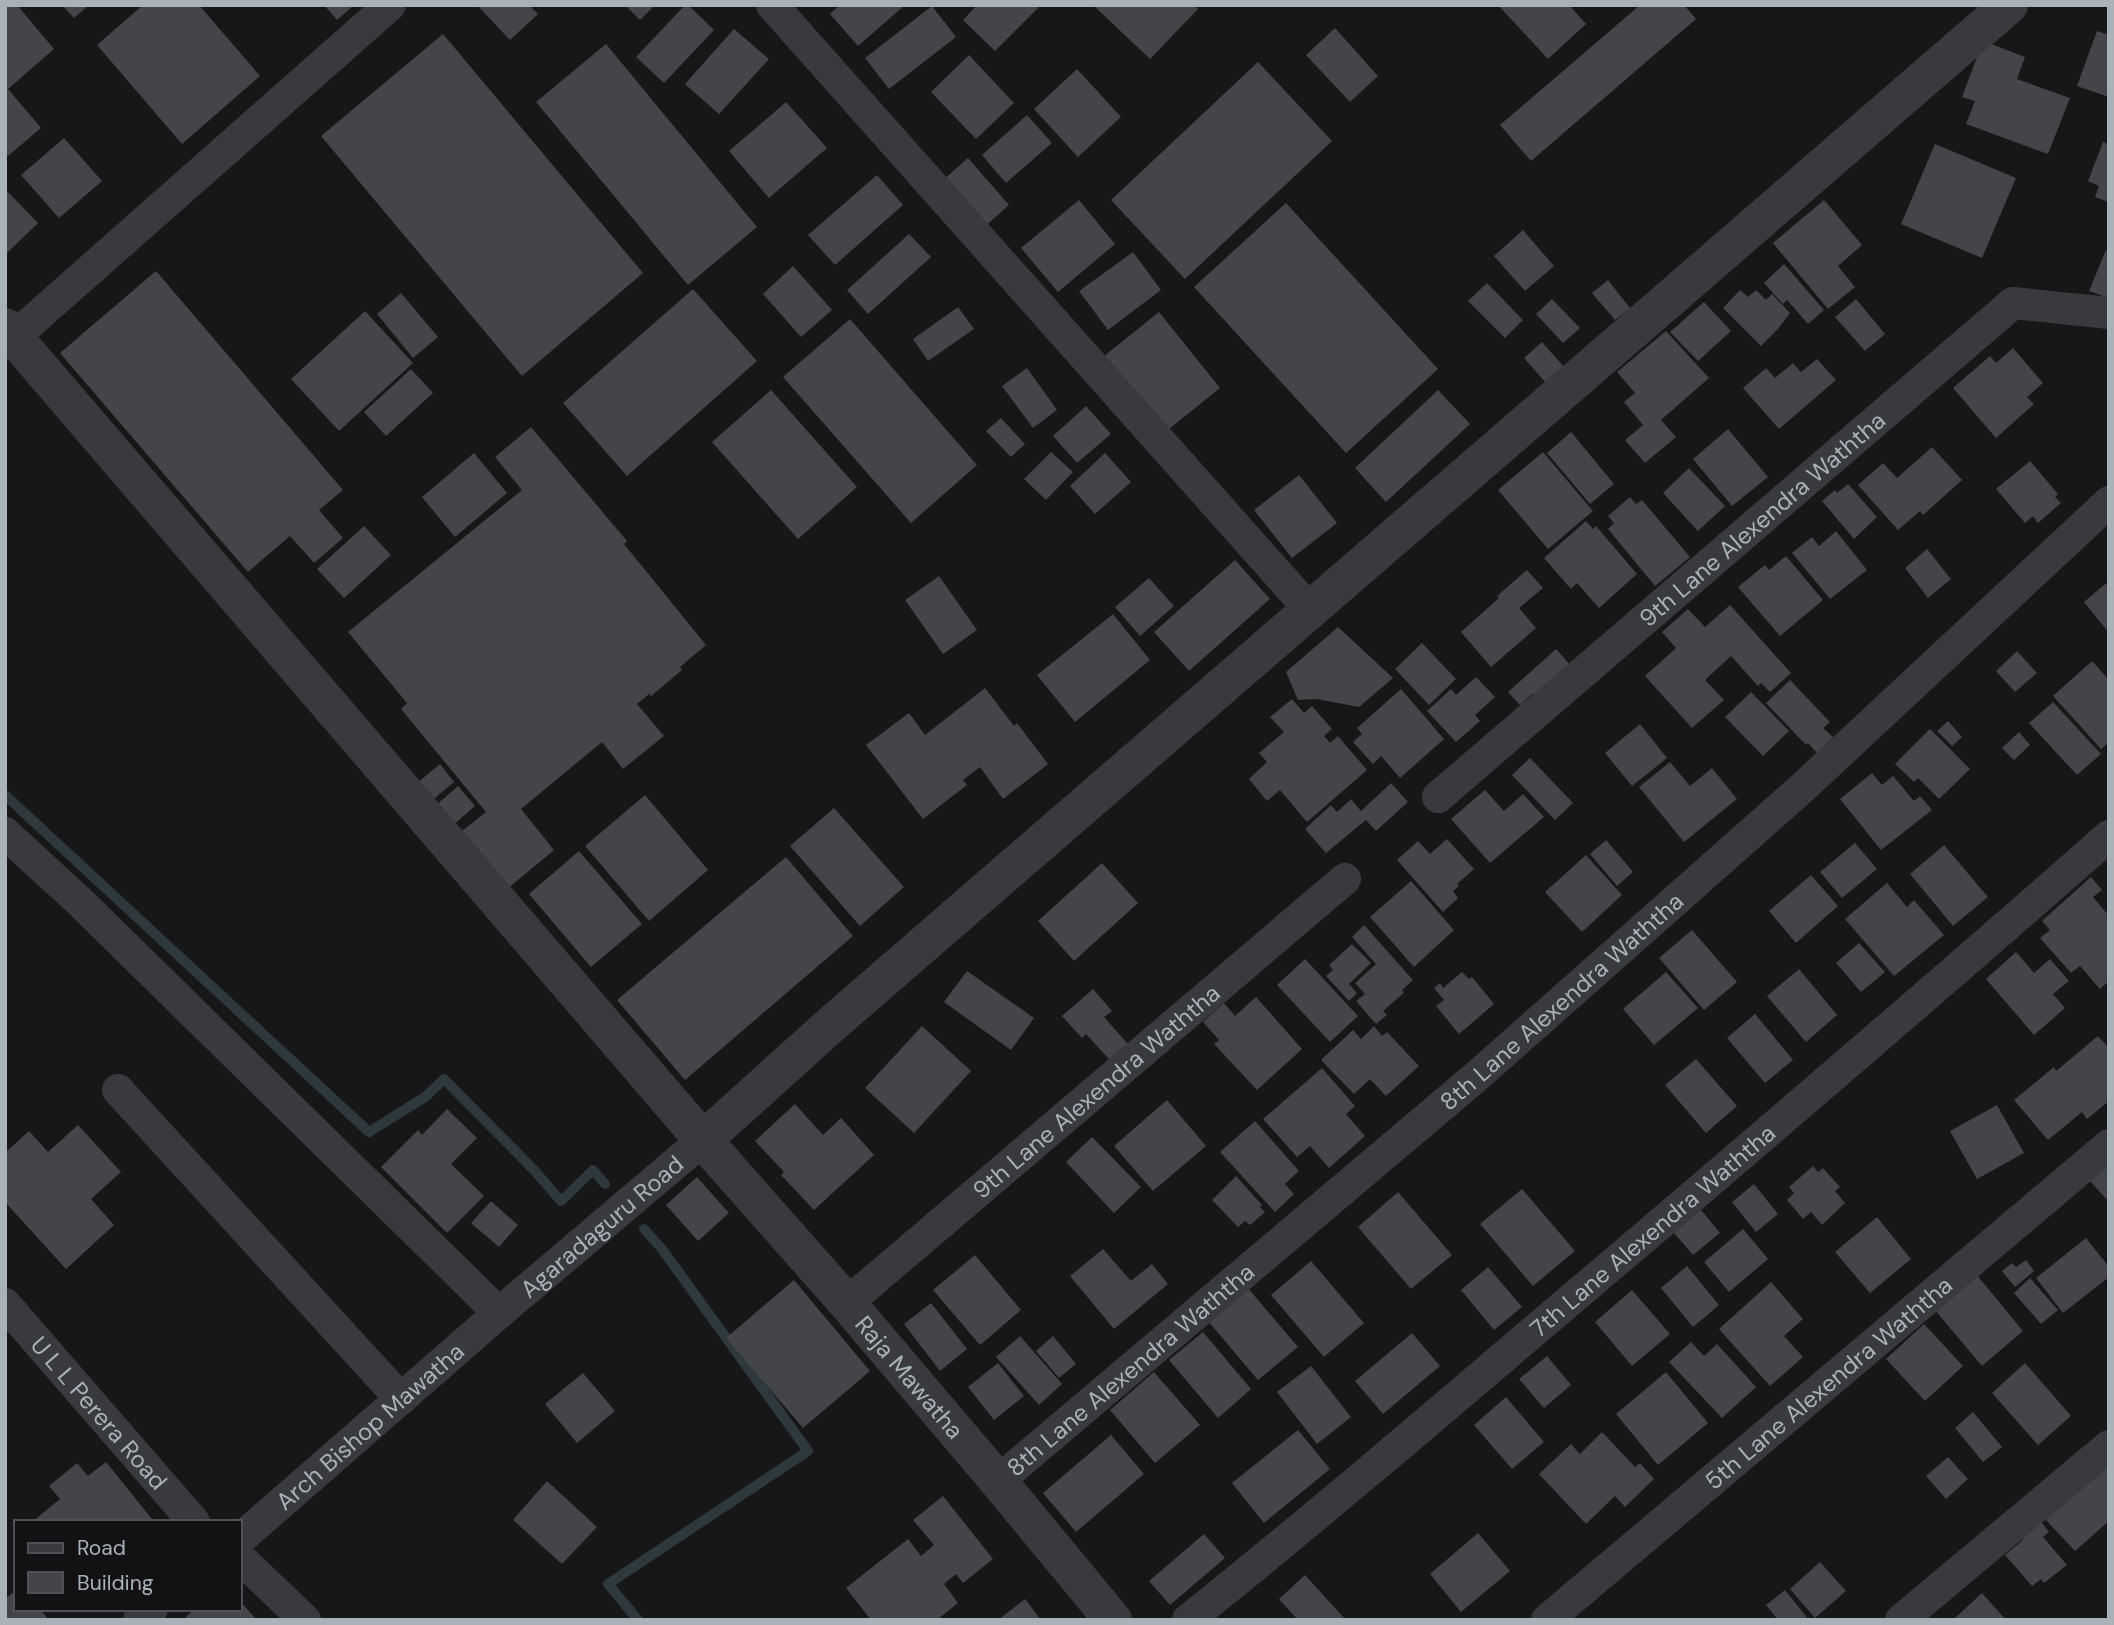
<svg xmlns="http://www.w3.org/2000/svg" width="2114" height="1625" font-family="'DM Sans',sans-serif">
  <style>
    .lines { fill: none; stroke-linecap: round; stroke-linejoin: round }
    .stream { stroke: #2d393d; stroke-width: 10 }
    .building { fill: #434549 }
    .minor { stroke: #383a3e; stroke-width: 32 }
    .tertiary { stroke: #383a3e; stroke-width: 38 }
    .labels { text-anchor: middle; dominant-baseline: central; stroke-width: 6; stroke-linejoin: round; paint-order: stroke }
    .street-label { font-size: 24px; fill: #a9b1b9; stroke: #121214 }
  </style>
  <rect width="100%" height="100%" fill="#171719"/>
  <g class="lines">
    <path class="stream" d="M5,795l364,337 56,-35 19,-18 89,90 28,32 32,-31 12,14
      M638,1620l-30,-36 200,-133 -146,-202 -18,-20"/>
  </g>
  <path class="building" d="M5,5h12l37,44 -46,40 33,39 -33,28 -3,-3z
    M62,5h27l-15,13z
    M143,5h56l61,71 -78,68 -85,-99z
    M324,5h30l-17,15z
    M477,5h52l9,9 -28,26z
    M625,5h30l-15,15z
    M685,5h3l26,25 -50,53 -28,-26z
    M840,5h65l-47,41 -28,-32z
    M977,5h64l-46,46 -32,-31z
    M1093,5h101l4,4 -48,50z
    M1498,5h71l17,19 -38,35z
    M1640,5h44l12,14 -165,142 -31,-36z
    M932,6l24,31 -67,52 -24,-31z
    M1335,28l43,48 -28,26 -44,-47z
    M734,29l35,30 -50,55 -34,-30z
    M2097,31l12,4v62l-32,-11z
    M443,34l200,239 -121,103 -201,-240z
    M1983,41l42,16 -8,22 53,19 -22,56 -82,-30 9,-23 -13,-4z
    M606,44l151,183 -69,58 -152,-183z
    M969,55l45,48 -38,36 -45,-47z
    M1258,62l74,79 -147,138 -74,-79z
    M1077,69l44,48 -43,40 -44,-48z
    M786,102l41,46 -58,50 -40,-47z
    M1027,115l25,28 -46,40 -24,-28z
    M64,138l38,43 -43,37 -38,-43z
    M2103,142l6,2v58l-14,-5 4,-11 -11,-5z
    M1935,144l81,34 -34,80 -81,-34z
    M968,158l41,47 -27,24 -40,-48z
    M877,175l26,30 -68,60 -27,-30z
    M5,189l33,34 -33,32z
    M1079,200l36,44 -57,48 -37,-44z
    M1824,200l38,45 -24,21 17,21 -27,22 -55,-66z
    M1286,203l152,166 -92,84 -152,-166z
    M1523,230l31,36 -29,25 -31,-35z
    M909,234l22,23 -63,57 -21,-24z
    M2106,250l3,1v47l-20,-7z
    M1133,252l28,38 -53,40 -29,-39z
    M1784,264l40,46 -16,14 -21,-24 -4,4 -19,-21z
    M793,266l39,44 -31,27 -38,-43z
    M156,271l187,219 -24,20 24,28 -29,25 -24,-27 -42,36 -188,-219z
    M1608,280l22,28 -15,12 -23,-27z
    M1487,283l36,37 -18,18 -37,-37z
    M693,289l64,72 -130,115 -64,-73z
    M1740,290l8,7 8,-7 10,10 6,-6 18,19 -12,16 -17,17 -38,-38z
    M401,293l37,44 -25,21 -36,-44z
    M1552,299l28,29 -17,15 -27,-29z
    M1856,299l29,35 -20,17 -30,-34z
    M1704,302l27,29 -33,30 -28,-29z
    M958,307l16,22 -46,32 -15,-22z
    M365,311l48,52 -74,68 -48,-52z
    M1159,312l61,76 -56,45 -61,-76z
    M850,319l127,146 -66,58 -128,-146z
    M1666,331l43,47 -48,42 15,17 -31,26 -20,-23 18,-15 -19,-23 11,-9 -18,-21z
    M1542,342l22,25 -18,16 -22,-25z
    M2013,348l30,35 -16,14 7,7 -38,34 -43,-50 37,-32 6,7z
    M1817,359l19,21 -57,49 -36,-41 23,-20 9,10 18,-15 8,9z
    M1027,368l30,42 -24,18 -31,-42z
    M411,369l22,24 -47,43 -22,-24z
    M771,390l86,97 -59,52 -86,-97z
    M1438,390l32,34 -84,78 -31,-34z
    M1086,406l25,28 -34,29 -24,-27z
    M1001,418l24,26 -14,13 -25,-26z
    M531,427l96,114 -3,3 82,101 -26,22 2,3 -31,26 -2,-2 -12,10 27,32 -41,33 -21,-27 -81,67 33,41 -54,45 -47,-57 33,-26 -85,-103 6,-6 -59,-71 174,-142 -27,-33z
    M1728,429l40,48 -36,29 -39,-47z
    M1571,432l43,52 -24,20 -43,-51z
    M1932,447l30,33 -39,35 -3,-4 -22,19 -40,-45 25,-22 14,15z
    M1051,452l22,20 -27,28 -22,-21z
    M1543,452l50,59 -45,38 -50,-59z
    M474,453l33,40 -52,44 -33,-40z
    M1105,453l26,29 -36,32 -25,-28z
    M2030,461l28,33 -3,3 6,6 -23,20 -5,-7 -8,7 -29,-34z
    M1689,468l36,38 -27,25 -35,-38z
    M1299,475l38,48 -45,35 -38,-48z
    M1848,484l29,33 -23,22 -32,-38 13,-11 2,3z
    M1630,497l6,7 6,-4 48,57 -35,29 -47,-57 6,-6 -6,-7z
    M1586,521l7,8 3,-3 41,48 -38,34 -22,-25 -6,6 -27,-31z
    M364,526l27,29 -47,43 -27,-29z
    M1836,531l31,39 -37,29 -38,-46 20,-16 7,9z
    M1927,549l24,30 -23,19 -23,-30z
    M1786,556l37,44 -43,36 -42,-49 27,-22 4,5z
    M1235,560l35,39 -81,72 -35,-39z
    M1527,570l16,18 -24,20 17,20 -45,39 -30,-35 38,-34 -2,-2z
    M939,576l38,54 -34,24 -38,-54z
    M1149,578l25,28 -34,30 -25,-29z
    M2109,581v52l-25,-31z
    M1730,605l61,68 -21,19 -9,-9 -3,3 -27,-30 -26,24 19,20 -32,28 -47,-52 31,-28 -14,-16 26,-23 17,18z
    M1113,614l37,46 -75,62 -38,-47z
    M1338,627l55,51 -34,29 -42,-8 -19,1 -12,-28z
    M1422,643l34,36 -27,26 -34,-36z
    M1556,649l18,20 -35,32 -7,-7 -12,11 -12,-13z
    M2017,651l20,22 -22,19 -19,-21z
    M2092,661l17,19v62l-8,7 -48,-53z
    M1476,677l19,20 -20,18 5,6 -24,21 -29,-31 24,-22 5,6z
    M1790,680l40,42 -7,6 10,9 -16,16 -9,-10 -2,2 -40,-42z
    M985,688l29,38 3,-3 31,41 -45,35 -23,-32 -17,13 4,5 -44,34 -57,-74 43,-32 16,22z
    M1401,689l43,50 -44,39 -19,-22 -8,8 -20,-22 9,-8 -5,-6z
    M1751,692l38,39 -26,25 -38,-39z
    M1292,699l12,14 8,-7 20,23 -8,7 6,7 8,-7 29,34 -60,52 -27,-32 -13,11 -18,-22 18,-17 -8,-9 25,-21 -14,-15z
    M2053,702l48,52 -24,21 -48,-52z
    M1948,721l14,16 -10,9 -15,-15z
    M1640,724l27,34 -35,28 -27,-33z
    M1930,729l40,40 -31,30 -21,-21 -4,4 -19,-18z
    M2019,732l11,13 -16,15 -12,-12z
    M1530,758l43,45 -18,17 -43,-45z
    M1670,762l20,24 22,-18 25,31 -53,43 -45,-55z
    M440,764l14,18 -24,20 -14,-18z
    M1872,773l10,12 11,-9 21,25 6,-5 12,14 -51,40 -41,-51z
    M1391,783l17,19 -32,29 -10,-11 -40,33 -21,-24 26,-24 6,7 14,-13 10,12z
    M458,786l17,20 -25,22 -17,-20z
    M1485,790l19,21 19,-17 21,23 -54,46 -39,-44z
    M645,795l63,75 -59,51 -64,-75z
    M834,808l70,79 -44,39 -70,-80z
    M1447,839l27,30 -17,15 2,2 -6,5 5,7 -15,14 -46,-52 21,-19 12,13z
    M1606,840l27,32 -16,14 -27,-32z
    M1855,843l22,26 -35,29 -22,-26z
    M1944,845l44,52 -35,29 -43,-52z
    M579,851l63,73 -51,43 -62,-73z
    M1586,855l36,40 -40,37 -37,-40z
    M786,857l67,79 -168,144 -68,-80z
    M1102,863l36,40 -64,58 -36,-40z
    M1811,875l27,31 -42,37 -27,-32z
    M2091,877l11,13 -9,7 16,19v65l-9,8 -20,-23 -9,7 -31,-35 10,-8 -8,-9z
    M1411,881l43,49 -40,37 -44,-50z
    M1887,883l20,24 7,-7 30,35 -50,41 -49,-57z
    M1364,925l49,55 -11,10 2,3 -21,18 4,4 -11,9 -20,-23 9,-7 -10,-11 21,-19 -24,-27z
    M1692,930l45,52 -33,28 -45,-52z
    M1859,943l26,29 -24,20 -25,-29z
    M1352,944l19,19 -22,21 8,9 -8,8 -23,-25 7,-6 -4,-5z
    M2016,952l18,21 16,-14 19,22 -16,13 12,14 -31,27 -48,-56z
    M1305,959l53,57 -28,26 -53,-57z
    M1799,969l38,46 -31,27 -39,-46z
    M967,971l67,47 -23,32 -67,-48z
    M1462,972l7,7 3,-2 22,27 -35,30 -23,-28 8,-6 -10,-12 6,-5 3,5z
    M1666,972l32,36 -44,37 -31,-36z
    M1093,989l19,22 -8,6 31,35 -18,16 -31,-34 -4,4 -20,-22z
    M1256,997l46,52 -45,41 -43,-46 5,-4 -16,-18 21,-19 11,13z
    M1755,1014l38,46 -28,23 -38,-45z
    M922,1026l49,45 -57,62 -49,-45z
    M1374,1026l8,10 5,-4 32,34 -33,30 -16,-17 -16,15 -33,-34 32,-30 8,9z
    M2098,1036l11,12v53l-22,18 -5,-7 -34,28 -34,-40 40,-33 2,4z
    M1696,1059l41,47 -31,27 -41,-48z
    M1322,1068l33,38 -9,8 19,22 -36,32 -19,-22 -13,11 -34,-38z
    M1167,1100l39,46 -53,45 -39,-45z
    M795,1104l28,31 18,-17 33,37 -60,55 -33,-35 3,-3 -29,-31z
    M1997,1105l27,48 -47,26 -27,-48z
    M447,1109l30,29 -26,26 33,32 -37,37 -66,-66 37,-37 4,5z
    M1255,1121l44,50 -14,13 9,10 -19,18 -55,-60z
    M78,1125l43,47 -30,27 23,26 -48,44 -61,-67v-49l24,-22 19,21z
    M1092,1137l49,50 -27,26 -48,-51z
    M2109,1163v39l-20,-22z
    M1813,1166l5,6 5,-4 17,19 -5,4 10,12 -23,22 -11,-13 -8,7 -16,-19 7,-7 -5,-6z
    M1236,1176l26,29 -2,2 5,5 -15,13 -5,-4 -7,6 -26,-27z
    M697,1177l32,36 -31,28 -32,-36z
    M1754,1184l24,30 -22,18 -24,-30z
    M1522,1189l53,62 -42,35 -53,-62z
    M1398,1192l54,63 -41,34 -53,-62z
    M491,1201l27,24 -19,22 -28,-24z
    M1696,1204l24,29 -27,22 -24,-28z
    M1877,1217l34,42 -41,34 -35,-41z
    M1743,1229l25,30 -39,33 -25,-30z
    M2086,1238l23,29v10l-46,36 -27,-35z
    M1103,1249l28,32 21,-17 16,20 -54,45 -44,-53z
    M975,1255l46,55 -41,35 -47,-55z
    M2026,1260l8,11 -19,16 -13,-16 10,-8 4,4z
    M1311,1261l53,62 -40,34 -53,-62z
    M1687,1266l32,39 -26,22 -32,-39z
    M1488,1267l34,40 -28,23 -33,-40z
    M1976,1274l47,57 -41,35 -48,-57z
    M2030,1278l28,32 -17,14 -27,-31z
    M794,1280l76,91 -67,57 -77,-90z
    M1771,1282l32,37 -19,17 19,21 -33,29 -51,-57z
    M1247,1287l51,60 -40,33 -50,-59z
    M1632,1290l38,44 -38,32 -37,-44z
    M931,1303l36,46 -27,22 -36,-47z
    M1924,1324l39,42 -38,35 -39,-42z
    M1203,1332l48,57 -33,29 -49,-58z
    M1412,1333l28,33 -57,48 -28,-33z
    M1020,1336l42,48 -23,21 -43,-48z
    M1053,1336l23,28 -17,14 -23,-27z
    M1691,1342l13,14 13,-12 39,43 -34,31 -53,-56z
    M1547,1356l24,29 -27,23 -25,-29z
    M998,1363l26,33 -30,24 -26,-33z
    M2025,1363l46,53 -33,29 -46,-52z
    M1311,1366l40,51 -34,27 -40,-52z
    M1154,1372l46,53 -45,38 -45,-53z
    M1666,1372l42,51 -50,42 -42,-51z
    M583,1373l32,38 -38,32 -32,-39z
    M1506,1397l38,45 -32,27 -38,-44z
    M1973,1412l29,35 -19,15 -28,-34z
    M1298,1430l32,39 -66,54 -32,-40z
    M1602,1432l33,35 5,-4 14,16 -29,28 -10,-11 -29,28 -47,-50 32,-30 9,10z
    M1111,1435l33,39 -68,58 -33,-39z
    M1948,1457l20,22 -22,20 -20,-23z
    M106,1462l46,57 -3,3h-117l28,-23 -11,-13 28,-23 11,13z
    M2103,1463l6,6v52l-34,30 -31,-33z
    M547,1481l50,46 -35,37 -49,-44z
    M943,1496l50,63 -30,24 -7,-9 -12,10 14,19 -21,17h-66l-25,-32 62,-49 13,17 13,-11 -21,-25z
    M2038,1518l11,14 -6,5 24,28 -23,18 -3,-4 -9,7 -27,-31 18,-15 -5,-5z
    M1478,1533l32,38 -49,41 -31,-38z
    M1204,1534l21,24 -55,47 -21,-24z
    M1820,1562l26,29 -31,27 -25,-29z
    M1305,1575l41,45h-48l-19,-21z
    M16,1590v19h24l9,11h-44v-21z
    M1785,1590l24,30h-31l-12,-15z
    M1982,1593l24,27h-53z
    M1025,1599l16,21h-43z
    M240,1601l17,19h-74l11,-11h46z"/>
  <g class="lines">
    <g class="minor">
      <path d="M772,5l538,605"/>
      <path d="M14,337l376,-332"/>
      <path id="s1" d="M1438,797l575,-494 96,10"/>
      <path d="M5,833l73,67 421,413"/>
      <path d="M118,1090l283,309"/>
      <path id="s2" d="M847,1303l498,-424"/>
      <path id="s3" d="M5,1304l189,218"/>
      <path id="s4" d="M998,1481l479,-405 324,-287 308,-287"/>
      <path id="s5" d="M240,1539l259,-226 204,-173"/>
      <path d="M240,1558l65,62"/>
      <path d="M139,1620l13,-11"/>
      <path id="s6" d="M1188,1620c127,-102 250,-207 373,-312 184,-156 367,-313 548,-472"/>
      <path id="s7" d="M1547,1620l562,-475"/>
      <path d="M1901,1620l208,-174"/>
    </g>
    <g class="tertiary">
      <path id="s8" d="M5,327l698,813 144,163 151,178 115,139"/>
      <path d="M703,1140l131,-118 1175,-1017"/>
    </g>
  </g>
  <g class="labels">
    <g class="street-label">
      <text stroke="none"><textPath href="#s1" startOffset="427">9th Lane Alexendra Waththa</textPath></text>
      <text stroke="none"><textPath href="#s4" startOffset="740">8th Lane Alexendra Waththa</textPath></text>
      <text stroke="none"><textPath href="#s2" startOffset="327">9th Lane Alexendra Waththa</textPath></text>
      <text stroke="none"><textPath href="#s5" startOffset="478">Agaradaguru Road</textPath></text>
      <text stroke="none"><textPath href="#s6" startOffset="606">7th Lane Alexendra Waththa</textPath></text>
      <text stroke="none"><textPath href="#s4" startOffset="173">8th Lane Alexendra Waththa</textPath></text>
      <text stroke="none"><textPath href="#s8" startOffset="1386">Raja Mawatha</textPath></text>
      <text stroke="none"><textPath href="#s7" startOffset="368">5th Lane Alexendra Waththa</textPath></text>
      <text stroke="none"><textPath href="#s3" startOffset="144">U L L Perera Road</textPath></text>
      <text stroke="none"><textPath href="#s5" startOffset="172">Arch Bishop Mawatha</textPath></text>
    </g>
  </g>
  <rect width="2114" height="1625" fill="none" stroke="#a9b1b9" stroke-width="14"/>
  <rect x="14" y="1520" width="228" height="91" fill="#121214" stroke="#4e5256" stroke-width="2"/>
  <rect x="28" y="1543" width="35" height="10" fill="#383a3e" stroke="#4e5256" stroke-width="2"/>
  <text x="77" y="1555" font-size="21" fill="#a9b1b9">Road</text>
  <rect x="28" y="1572" width="35" height="21" fill="#434549" stroke="#4e5256" stroke-width="2"/>
  <text x="77" y="1590" font-size="21" fill="#a9b1b9">Building</text>
</svg>
